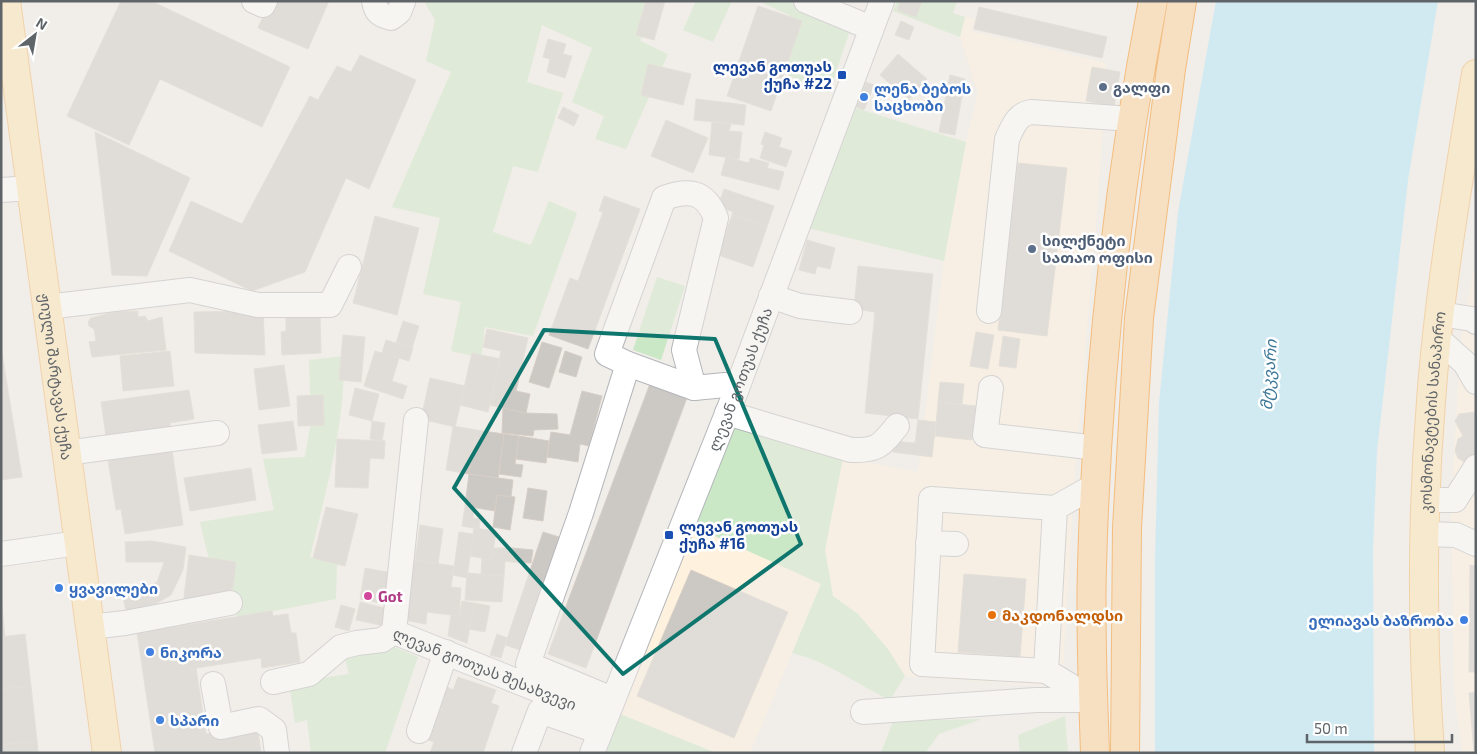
<svg xmlns="http://www.w3.org/2000/svg" width="1477" height="754" font-family="'Exo 2','Noto Sans Georgian',sans-serif">
  <style>
    .commercial { fill: #fef2df }
    .green { fill: #cae8c5 }
    .water { fill: #aae7ff }
    .building { fill: #ccc8c4; stroke: #d6cec6 }
    .lines { fill: none; stroke-linecap: round; stroke-linejoin: round }
    .minor-casing { stroke: #b3b6ba; stroke-width: 26 }
    .major-casing { stroke: #f1b160; stroke-width: 30 }
    .highway-casing { stroke: #f78301; stroke-width: 30 }
    .minor { stroke: #fff; stroke-width: 24 }
    .major { stroke: #ffe5af; stroke-width: 28 }
    .highway { stroke: #fdd193; stroke-width: 28 }
    .marked { fill: none; stroke: #0f766e; stroke-width: 4; stroke-linejoin: round }
    .transit-dot { fill: #1a4fb4; stroke: #fff; stroke-width: 2 }
    .service-dot { fill: #5c6f8a; stroke: #fff; stroke-width: 2 }
    .shop-dot { fill: #3f7fe0; stroke: #fff; stroke-width: 2 }
    .hotel-dot { fill: #d1479c; stroke: #fff; stroke-width: 2 }
    .food-dot { fill: #e8710a; stroke: #fff; stroke-width: 2 }
    .labels { text-anchor: middle; dominant-baseline: central; stroke-width: 5; stroke-linejoin: round; paint-order: stroke }
    .transit-label { font-size: 15px; font-weight: bold; fill: #164399; stroke: #fff; text-anchor: end }
    .service-label { font-size: 15px; font-weight: bold; fill: #4e5e75; stroke: #fff; text-anchor: start }
    .shop-label { font-size: 15px; font-weight: bold; fill: #366cbe; stroke: #fff; text-anchor: start }
    .street-label { font-size: 15px; fill: #5f6468; stroke: #fff }
    .hotel-label { font-size: 15px; font-weight: bold; fill: #b23c85; stroke: #fff; text-anchor: start }
    .food-label { font-size: 15px; font-weight: bold; fill: #c56008; stroke: #fff; text-anchor: start }
    .water-label { font-size: 16px; font-style: italic; fill: #3c7797; stroke: #fff }
  </style>
  <rect width="100%" height="100%" fill="#f1ede8"/>
  <path class="commercial" d="M965,17l9,2 -3,12 135,32 -6,111 -26,310 -12,203 -157,-11 -18,-27 -29,-35 -25,-18 -8,-46 18,-92 75,14 26,-211 22,-119 12,-48 -18,-57z
    M1476,257v496h-14l-8,-66 -3,-188 10,-159z
    M695,527l126,57 -71,169h-34l-96,-39z"/>
  <path class="green" d="M424,1h234l-18,40 28,13 -42,95 -31,-10 9,-23 -32,-14 20,-54 -50,-23 -15,57 36,11 -25,79 -25,-6 -20,66 38,13 18,-44 28,12 -44,123 -48,-9 -4,31 -30,-7 10,-49 -38,-8 17,-76 -48,-11 59,-135 -25,-11 9,-41z
    M696,1h36l-19,41 -30,-12z
    M759,1h47l47,20 -24,72 -60,-26 20,-52z
    M897,1h60l-4,12 12,4 -5,20 -67,-26z
    M852,107l114,35 -22,119 -136,-33z
    M657,277l28,9 -24,74 -28,-10z
    M344,356c1,69 -18,134 -34,201l27,5 -1,37 -99,19 -10,-47 -15,1 -12,-50 74,-12 -11,-51 42,-2 6,-36 -2,-61z
    M735,425l108,33 -18,92 8,46 25,18 30,35 17,27 -15,24c-32,-15 -63,-39 -98,-47l29,-69 -126,-57z
    M390,645l28,12 -33,96h-74l-4,-33 -12,3 -6,-40 60,-9 -6,-24z
    M620,714l96,39h-111z
    M1065,716l3,37h-48l-2,-18z
    M982,719l-43,15 -14,19h-44l12,-32z"/>
  <path class="water" d="M1216,1h222l-30,179 -31,271 -4,99 1,203h-219v-195l4,-155 19,-191z"/>
  <path class="building" d="M121,1h30l139,66 -28,60 -102,-48 -31,66 -62,-29z
    M270,1h59l-21,48 -50,-21z
    M646,1h19l-11,39 -18,-5z
    M900,1h22l-6,16 -19,-7z
    M758,6l44,15 -31,90 -44,-15z
    M979,7l128,30 -5,21 -128,-29z
    M901,21l13,6 -5,13 -14,-5z
    M548,39l18,5 -3,10 9,2 -7,22 -18,-6 3,-13 -7,-2z
    M898,54l29,25 -18,21 -29,-25z
    M360,55l56,25 -47,109 -23,-11 -41,94 -53,19 -83,-40 22,-50 51,23 68,-128 8,4 19,-34 14,6z
    M648,64l43,10 -8,31 -42,-10z
    M1092,67l28,5 -6,35 -28,-6z
    M950,75l15,4 -10,56 -16,-3z
    M866,82l8,3 -10,25 -8,-3z
    M696,99l50,6 -2,20 -50,-5z
    M563,107l16,8 -5,11 -16,-8z
    M666,120l42,18 -15,35 -42,-17z
    M712,122l19,2 -2,7 13,1 -3,27 -30,-4z
    M95,132l95,46 -43,98 -35,-1z
    M765,132l17,6 -3,9 13,4 -6,16 -26,-9 4,-13 -3,-1z
    M726,157l23,6 1,-5 19,5 -2,5 17,4 -5,18 -58,-15z
    M1018,163l49,5 -20,168 -49,-6z
    M724,189l50,17 -7,21 -35,-12 1,-3 -15,-6z
    M604,196l36,13 -52,140 -39,-14 21,-57 8,3 25,-69 -4,-1z
    M732,215l35,12 -14,40 -35,-12z
    M375,216l44,12 -22,87 -44,-12z
    M807,240l28,8 -5,21 -13,-3 -2,8 -16,-4z
    M858,266l75,8 -15,145 -53,-6 10,-101 -21,-3z
    M138,311v6l7,-1 3,5 14,-4 4,33 -74,7 -3,-15 7,-1 -2,-12 -5,-3 -1,-4 3,-4 23,-6z
    M263,311l2,44 -70,-2 -1,-41z
    M320,315l1,38 -39,2 -1,-23 5,-1v-14z
    M403,321l16,5 -7,22 -16,-5z
    M487,329l41,9 -12,53 14,3 -4,19 -37,-8 12,-54 -18,-4z
    M976,332l18,3 -6,34 -18,-3z
    M343,335l22,2 -4,45 -22,-2z
    M1003,336l17,3 -4,29 -17,-2z
    M386,340l27,8 -4,13 -27,-8z
    M542,342l20,6 -13,40 -20,-6z
    M1,347l21,130 -21,3z
    M170,351l4,35 -51,5 -3,-35z
    M375,351l24,7 -7,23 15,5 -4,13 -39,-13z
    M565,351l17,6 -6,20 -17,-5z
    M472,353l28,6 -12,53 -28,-7z
    M284,365l6,41 -31,4 -5,-41z
    M430,378l35,8 -10,41 -34,-8z
    M651,381l37,14 -102,273 -38,-14z
    M940,382l24,2 -2,20 -24,-2z
    M355,388l24,6 -7,27 -23,-6z
    M189,390l5,29 -24,4v4l-64,9 -5,-34z
    M582,391l20,5 -13,50 -9,-2 -2,18 -31,-5 4,-25 19,3z
    M323,395l1,30 -26,1 -1,-30z
    M938,402l38,4 -4,34 -37,-4z
    M503,408l23,5 31,1 1,15 -24,1 -1,6 -31,-3z
    M1476,412v58l-18,-12 -3,-7 3,-12 5,-3 -8,-15 4,-7z
    M918,420l18,2 -4,35 -39,-5 1,-11 21,2z
    M293,421l4,29 -35,4 -4,-29z
    M372,421l13,2 -3,18 -12,-2z
    M453,426l23,4 -7,44 -23,-4z
    M476,430l28,4 -6,44 -29,-4z
    M504,434l15,2 -4,28 8,1 -2,12 -22,-3z
    M519,436l30,5 -3,22 -30,-4z
    M337,439l48,2 -1,18 -14,-1 -2,30 -33,-1z
    M172,450l11,75 -58,9 -4,-25 -5,1 -8,-50z
    M251,468l5,32 -66,11 -6,-33z
    M469,474l44,6 -2,17 -14,-2 -2,16 -30,-5z
    M528,488l19,3 -4,30 -20,-3z
    M497,495l18,2 -5,33 -17,-3z
    M465,506l9,2 -1,10 7,1 -1,10 -17,-3z
    M326,507l32,7 -13,52 -32,-8z
    M420,525l23,4 -5,35 -23,-4z
    M474,528l22,3 -4,29 -22,-4z
    M459,532l14,2 -6,44 -14,-3z
    M543,532l16,5 -39,113 -15,-5z
    M152,541l34,6 -3,23 -12,25 -14,8 -30,10 -5,-18 35,-13 7,-20h-38l-1,-20z
    M493,548h19v14l-7,-1 -1,15 -23,-2 1,-16 10,2z
    M512,548l21,2 -2,13 -19,-1z
    M189,555l47,7 -3,25 -12,13 -38,6z
    M413,560l41,6 -3,21 10,1 -2,28 -32,-4 -1,12 -22,-4z
    M1470,565l6,1v106h-7z
    M365,568l32,6 -6,31 -31,-6z
    M691,570l97,42 -54,126 -97,-42z
    M467,573l37,3 -2,26 -37,-2z
    M964,574l62,5 -6,78 -62,-5z
    M1,600l4,37h-4z
    M462,601l12,2 -7,40 -19,-7 3,-21 8,1z
    M360,602l28,7 -3,17 -29,-6z
    M474,603l16,3 -5,26 -16,-3z
    M341,605l14,4 -6,22 -14,-4z
    M272,611l1,5 15,-2 3,19h5l4,29 -38,6 -1,-10 -65,10 10,66 51,-8 4,27h-106l-18,-120z
    M25,634l6,52 -30,3v-52z
    M497,634l10,4 -6,20 -11,-3z
    M458,677l38,13 -5,13 8,3 -16,47h-53l4,-11 -6,-2 19,-53 6,3z
    M31,686l6,55 -36,4v-56z
    M1476,692v61h-2l-5,-60z
    M37,741l1,12h-37v-8z"/>
  <g class="lines">
    <g class="minor-casing">
      <g id="minor">
        <path d="M254,1l9,4 2,-4"/>
        <path d="M374,1c2,12 6,14 17,17l8,-6 4,-10"/>
        <path d="M806,1l65,27"/>
        <path d="M1,190l30,-2"/>
        <path d="M771,296l29,10 50,6"/>
        <path d="M47,307l143,-17 68,15h72l19,-38"/>
        <path d="M989,311l18,-172c6,-12 10,-25 24,-27l101,7"/>
        <path d="M1440,314l32,5 4,3"/>
        <path d="M1437,338l28,25 11,19"/>
        <path d="M628,364l-21,-10 57,-156c26,-9 41,-7 52,20l-32,132 10,38"/>
        <path d="M991,388l-6,47 113,13"/>
        <path d="M727,413l124,37c26,1 30,-4 46,-24"/>
        <path d="M66,453l151,-20"/>
        <path d="M1427,500h28l21,-33"/>
        <path d="M1426,534l30,1 20,9"/>
        <path d="M928,543l28,1"/>
        <path d="M1,554l77,-11"/>
        <path d="M90,627l35,-4 105,-20"/>
        <path id="s1" d="M394,632l212,85"/>
        <path d="M394,632l22,-212"/>
        <path d="M1046,671l-124,-7 9,-165 124,9"/>
        <path d="M273,682l36,-8 32,-27 16,-4 25,-3 12,-8"/>
        <path d="M213,684l8,43 38,-8 15,11 3,23"/>
        <path d="M605,696l-77,-32 53,-151 47,-149 66,24 31,-3 11,6"/>
        <path d="M1094,700l-48,-29 9,-163 41,-23"/>
        <path d="M863,712l173,-12h57"/>
        <path d="M419,731l27,-79"/>
        <path d="M524,753l16,-42 60,21"/>
        <path id="s2" d="M592,753l144,-362 146,-390"/>
      </g>
    </g>
    <g class="major-casing">
      <g id="major">
        <path id="s3" d="M6,1l101,752"/>
        <path id="s4" d="M1430,753c-8,-114 -8,-239 1,-352 8,-110 27,-219 45,-327"/>
      </g>
    </g>
    <g class="highway-casing">
      <path id="highway" d="M1095,753c-2,-62 -5,-125 -3,-186 5,-190 25,-379 61,-566
        M1125,753l2,-225 12,-210 32,-249 11,-68"/>
    </g>
    <use href="#minor" class="minor"/>
    <use href="#major" class="major"/>
    <use href="#highway" class="highway"/>
  </g>
  <path d="M0 0H1477V754H0ZM544,330l171,9 86,205 -178,130 -169,-186z" fill="#f1ede8" fill-opacity=".55" fill-rule="evenodd"/>
  <path class="marked" d="M544,330l171,9 86,205 -178,130 -169,-186z"/>
  <g class="transit-dot">
    <rect x="837" y="70" width="10" height="10" rx="2.5"/>
    <rect x="664" y="530" width="10" height="10" rx="2.5"/>
  </g>
  <g class="service-dot">
    <circle cx="1103" cy="87" r="5"/>
    <circle cx="1032" cy="249" r="5"/>
  </g>
  <g class="shop-dot">
    <circle cx="864" cy="97" r="5"/>
    <circle cx="59" cy="588" r="5"/>
    <circle cx="1464" cy="620" r="5"/>
    <circle cx="150" cy="652" r="5"/>
    <circle cx="160" cy="720" r="5"/>
  </g>
  <circle class="hotel-dot" cx="368" cy="596" r="5"/>
  <circle class="food-dot" cx="992" cy="615" r="5"/>
  <g class="labels">
    <g class="transit-label">
      <text x="832" y="66">ლევან გოთუას<tspan x="832" dy="17">ქუჩა #22</tspan></text>
      <text x="679" y="526" text-anchor="start">ლევან გოთუას<tspan x="679" dy="17">ქუჩა #16</tspan></text>
    </g>
    <g class="service-label">
      <text x="1113" y="87">გალფი</text>
      <text x="1042" y="240">სილქნეტი<tspan x="1042" dy="17">სათაო ოფისი</tspan></text>
    </g>
    <g class="shop-label">
      <text x="874" y="88">ლენა ბებოს<tspan x="874" dy="17">საცხობი</tspan></text>
      <text x="69" y="588">ყვავილები</text>
      <text x="1454" y="620" text-anchor="end">ელიავას ბაზრობა</text>
      <text x="160" y="652">ნიკორა</text>
      <text x="170" y="720">სპარი</text>
    </g>
    <g class="street-label">
      <text stroke="none"><textPath href="#s3" startOffset="379">ჟიული შარტავას ქუჩა</textPath></text>
      <text stroke="none"><textPath href="#s2" startOffset="402">ლევან გოთუას ქუჩა</textPath></text>
      <text stroke="none"><textPath href="#s4" startOffset="341">კოსმონავტების სანაპირო</textPath></text>
      <text stroke="none"><textPath href="#s1" startOffset="98">ლევან გოთუას შესახვევი</textPath></text>
    </g>
    <g class="hotel-label">
      <text x="378" y="596">Got</text>
    </g>
    <g class="food-label">
      <text x="1002" y="615">მაკდონალდსი</text>
    </g>
    <g class="water-label">
      <text transform="translate(1268 375) rotate(-86)">მტკვარი</text>
    </g>
  </g>
  <rect width="1477" height="754" fill="none" stroke="#5f6468" stroke-width="5"/>
  <g transform="translate(35 35) rotate(31)" stroke="#ffffff" stroke-width="4" paint-order="stroke">
  <path d="M0-4L9 19L0 12L-9 19Z" fill="#5f6468"/>
  <text y="-8" font-size="14" font-weight="bold" text-anchor="middle" fill="#5f6468">N</text>
  </g>
  <path d="M1307 734v8h145v-8" fill="none" stroke="#5f6468" stroke-width="2.5"/>
  <text x="1314" y="734" font-size="15" fill="#5f6468" stroke="#ffffff" stroke-width="4" paint-order="stroke">50 m</text>
</svg>
